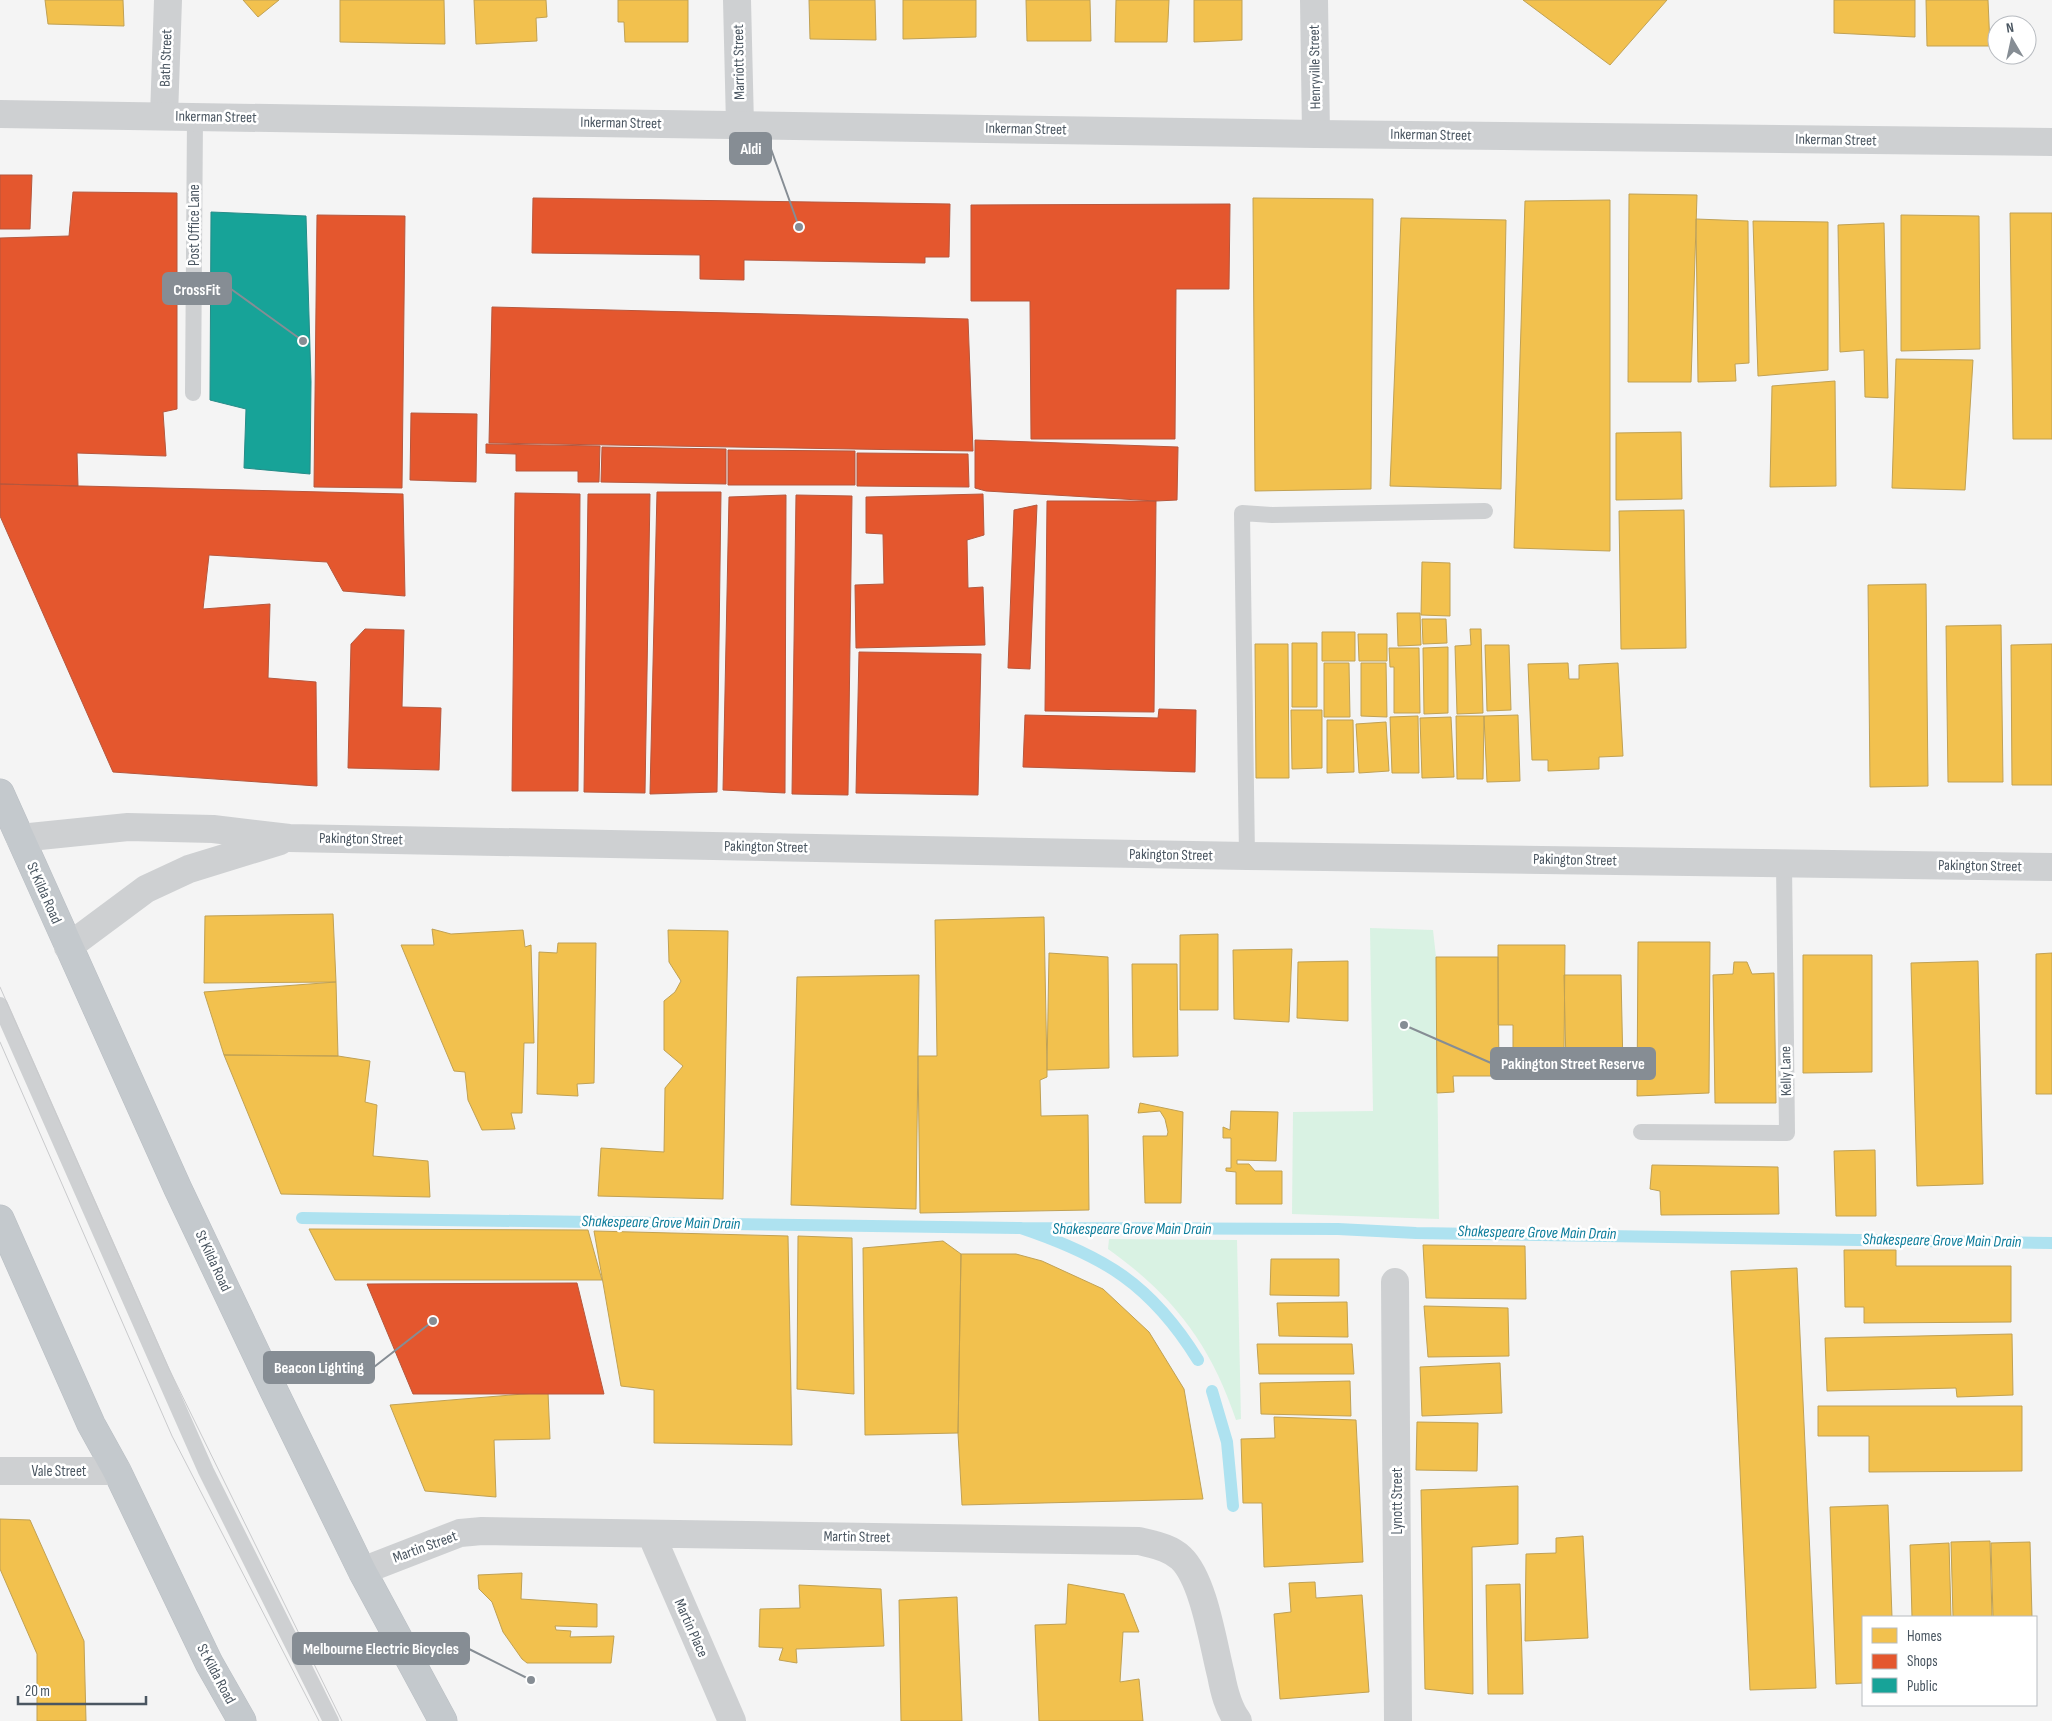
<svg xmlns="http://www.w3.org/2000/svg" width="2052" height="1721" font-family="'Sofia Sans Condensed',sans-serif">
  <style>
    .green { fill: #d9f2e3 }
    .homes { fill: #f2c14e; stroke: #c0a154 }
    .shops { fill: #e4572e; stroke: #b6573d }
    .public { fill: #17a398; stroke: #268c88 }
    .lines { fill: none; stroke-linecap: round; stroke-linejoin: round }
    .stream { stroke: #aee2f0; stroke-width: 12 }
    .trunk-casing { stroke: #b9bec3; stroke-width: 29 }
    .service { stroke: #ced0d2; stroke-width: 16 }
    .minor { stroke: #ced0d2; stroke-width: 28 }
    .tertiary { stroke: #ced0d2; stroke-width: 28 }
    .trunk { stroke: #c4c9cd; stroke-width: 28 }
    .tram { stroke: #c9cacc; stroke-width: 1 }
    .labels { text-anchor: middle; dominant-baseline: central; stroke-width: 5; stroke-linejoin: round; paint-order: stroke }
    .street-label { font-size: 15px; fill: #4a5661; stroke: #fff }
    .water-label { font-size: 16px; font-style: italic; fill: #0c7c9b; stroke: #fff }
    .leader { fill: none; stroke: #868d94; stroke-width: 2 }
    .callout-dot { fill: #868d94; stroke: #fff; stroke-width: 2 }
    .callout { fill: #868d94; stroke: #868d94; stroke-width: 2 }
    .callout-label { font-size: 16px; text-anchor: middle; font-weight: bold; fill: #fff }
  </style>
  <rect width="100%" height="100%" fill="#f4f4f4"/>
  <path class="green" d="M1370,928l63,2 3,27 3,262 -147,-5 1,-102 80,-1z
    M1109,1239l128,1 4,179 -5,1c-25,-75 -63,-125 -128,-171z"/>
  <path class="homes" d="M45,0h78l1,26 -76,-2z
    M243,0h36l-21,17z
    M340,0h104l1,44 -105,-2z
    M474,0h72l1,17 -11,1 1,23 -61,3z
    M618,0h70v42h-63l-1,-20h-6z
    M809,0h66l1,40 -66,-1z
    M903,0h73v37l-73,2z
    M1026,0h64l1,41h-64z
    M1116,0h53l-2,42h-52z
    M1194,0h48v40l-48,2z
    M1523,0h144l-57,65z
    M1834,0h81v37l-81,-4z
    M1926,0h62l2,46h-63z
    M1629,194l68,1 -6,187h-63z
    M1253,198l120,1 -2,290 -116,2z
    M1610,200v351l-96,-3 11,-347z
    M2010,213h42v226h-39z
    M1901,215l78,1 1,133 -79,2z
    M1401,218l105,2 -5,269 -111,-3z
    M1696,219l52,2 1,142 -14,1 1,17 -38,1z
    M1753,221l75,1v148l-70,6z
    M1884,223l4,175 -23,-1 -1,-47 -24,2 -2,-127z
    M1896,359l77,1 -8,130 -73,-2z
    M1835,381l1,105 -66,1 2,-101z
    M1681,432l1,67 -66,1v-67z
    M1684,510l2,138 -65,1 -2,-138z
    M1422,562l28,1v53l-29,-1z
    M1926,584l2,202 -58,1 -2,-202z
    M1397,613h23l1,32 -23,1z
    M1422,619h24l1,24 -24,1z
    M2001,625l2,157h-55l-2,-156z
    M1470,629h11l2,84 -26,1 -2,-68 16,-1z
    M1322,632h33v29h-33z
    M1358,634h29v27h-28z
    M1292,643h25v64h-25z
    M1255,644h33l1,134h-33z
    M2052,644v141h-40l-1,-140z
    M1485,645h24l2,65 -24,1z
    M1448,647v66l-24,1 -1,-66z
    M1389,648h30l1,65h-26v-46h-4z
    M1324,663h25l1,54h-26z
    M1361,663h25l1,54 -26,-1z
    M1568,663l1,16h10v-14l39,-2 5,93 -24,1v12l-51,2v-11h-16l-4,-96z
    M1291,710h31v58l-30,1z
    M1518,715l2,66 -33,1 -3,-66z
    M1418,716l1,57h-27l-2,-56z
    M1456,716h28l-1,63h-26z
    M1451,717l3,60 -32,1 -2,-60z
    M1327,720h26l1,52 -27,1z
    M1386,722l3,49 -30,2 -3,-49z
    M333,914l3,68 -132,1 1,-67z
    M1044,917l3,153v7l-7,3 1,36 47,-1 1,95 -169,3 -2,-157h19l-2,-136z
    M432,929l19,5 72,-4 2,17 6,-2 3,98h-10l-2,70h-11l4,16 -33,1 -14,-30 -3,-28 -11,-1 -53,-126h33z
    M668,930l60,1 -5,268 -125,-3 3,-48 63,4 1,-64 18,-22 -19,-16v-49l11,-9 6,-11 -12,-19z
    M1218,934v76h-38v-75z
    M1638,942h72l-1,151 -72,3z
    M558,943h38l-2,140 -17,1 1,12 -41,-2 2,-142 18,1z
    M1498,945h67l-1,110h-51v-30h-15z
    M1292,949l-3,73 -55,-3 -1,-69z
    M1049,953l59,4 1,111 -62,2z
    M2052,953v141h-16v-140z
    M1803,955h69v117l-69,1z
    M1436,957h62l1,119h-46l1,16 -17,1z
    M1348,961v60l-51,-3 1,-56z
    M1978,961l5,223 -66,2 -6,-223z
    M1734,962h13l5,12 22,-1 2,130h-61l-2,-128 20,-1z
    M1132,964h45l1,92 -45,1z
    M919,975l-3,234 -125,-4 6,-228z
    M1564,975h57l2,93 -57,-3z
    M336,982l2,74 -114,-1 -20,-63z
    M224,1055l114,1 32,5 -5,41 12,3 -4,51 55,5 2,36 -149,-3z
    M1140,1103l43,9 -2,91h-36l-2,-67h24l1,-4 -3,-13 -5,-8 -22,2z
    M1231,1111l47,1 -2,49 -39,-1v4h12l6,7h27v33h-46v-32l-10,-1v-3h5v-30h-8v-11l7,3z
    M1875,1150l1,66h-40l-2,-65z
    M1652,1165l126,2 1,47 -118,1 -1,-24 -10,-2z
    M309,1229l279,1 14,50h-267z
    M594,1231l194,5 4,209 -138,-2v-53l-33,-4z
    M798,1236l54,2 2,156 -57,-5z
    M943,1241l18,13 -3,179 -93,2 -2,-187z
    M1423,1245l102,1 1,53 -100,-1z
    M1844,1250h52v16h115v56l-147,1v-16h-19z
    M961,1254h55l26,7 61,28 46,43 35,57 19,110 -241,6 -4,-72z
    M1271,1259h68v37l-69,-1z
    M1797,1268l19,420 -66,2 -19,-419z
    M1347,1302l1,35 -69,-1 -2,-33z
    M1424,1306l84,2 1,48 -81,1z
    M2012,1334l1,61 -56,2 -1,-9 -129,3 -2,-53z
    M1257,1344h95l2,30h-95z
    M1500,1363l2,50 -80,3 -2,-49z
    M1350,1381l1,35 -90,-2 -1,-31z
    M548,1392l2,47 -56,1 2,57 -71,-6 -35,-86z
    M1818,1406h204v65l-153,1v-36h-51z
    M1274,1417l82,3 7,142 -99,5 -2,-64h-19l-2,-64 34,-1z
    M1417,1422l61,1 -1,48 -61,-1z
    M1518,1486v58l-46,3 1,147 -48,-5 -4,-199z
    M1888,1505l4,112h-29v66l-27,1 -6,-177z
    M0,1519l30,1 54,121 2,80h-49v-67l-37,-85z
    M1583,1536l5,102 -63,3 1,-87 30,-1v-15z
    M1990,1541l2,76h-39l-2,-75z
    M2030,1542l2,75h-39l-2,-74z
    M1949,1543l2,74h-39l-2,-72z
    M522,1573l-1,26 76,5v23l-42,-1 1,4 15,1 -1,6 44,-1 -3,27h-84l-5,-4 -19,-27 -11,-30 -13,-13 -1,-14z
    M1315,1582l1,16 46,-3 7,97 -89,7 -6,-85 17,-2 -2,-29z
    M1068,1584l56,10 15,38h-16l-3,50 19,-3 4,42h-104l-4,-96 31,-1z
    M1520,1584l3,110h-35l-2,-109z
    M799,1585l82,4 3,57 -88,3 1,14 -18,-3 4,-12 -24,-1 1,-38 40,-1z
    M957,1597l5,124h-61l-2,-121z"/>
  <path class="shops" d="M0,175h32l-2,54h-30z
    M73,192l104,1v216l-14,3 3,44 -89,-3 1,33 -78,-2v-246l69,-2z
    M533,198l417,6 -1,53h-24v6l-181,-3v20l-44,-1v-24l-168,-2z
    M1230,204l-1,85h-53l-1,150h-144l-1,-138h-59v-96z
    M317,215l88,1 -3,272 -88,-1z
    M492,307l476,12 5,132 -484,-8z
    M411,413l66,1 -1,68 -66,-2z
    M975,440l203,7 -1,53 -21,1 -170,-10 -11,-3z
    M486,444l114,2 -1,36h-21v-11h-62v-17l-30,-1z
    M602,447l124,2v35l-125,-2z
    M728,450l127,1v34h-127z
    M857,453l111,1 1,33 -112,-1z
    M0,484l403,10 2,102 -62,-5 -16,-29 -118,-7 -6,54 67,-5 -2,74 48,4 1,104 -204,-14 -113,-256z
    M657,492h64l-4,300 -67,2z
    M515,493l65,1 -2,297h-66z
    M588,494h62l-5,299 -61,-1z
    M983,494l1,41 -17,5 1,48 15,-1 2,58 -129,3 -1,-63 29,-1 -1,-50 -17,-1v-36z
    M786,495l-1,298 -62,-3 6,-293z
    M796,495l56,1 -4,299 -56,-1z
    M1047,501h109l-2,211 -109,-1z
    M1037,505l-7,164 -22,-1 6,-158z
    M365,629l39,1 -2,77 39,1 -2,62 -91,-2 3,-124z
    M859,652l122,2 -3,141 -122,-2z
    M1159,709l37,1 -1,62 -172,-5 2,-52 133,3z
    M577,1283l27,111h-191l-46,-110z"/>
  <path class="public" d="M211,212l95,4 5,166 -1,92 -66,-6 2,-59 -36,-9z"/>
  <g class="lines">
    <path class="stream" d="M302,1218l719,10c83,28 130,56 177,132
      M1021,1228l317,1 78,4 636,10
      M1212,1391l15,51 6,64"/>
    <g class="trunk-casing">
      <path id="trunk" d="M0,793l178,396 96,202 88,180 81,150
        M0,1219l91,205 26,47 92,192 33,58"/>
    </g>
    <path class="service" d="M193,393l2,-276
      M1247,856l-5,-343 30,2 213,-4
      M0,1005l206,466 125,250
      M1641,1132l146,1 -3,-270"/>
    <path class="minor" d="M737,0l3,125
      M1314,0l2,134
      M164,116l4,-116
      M20,838l108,-11 85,2 76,9 958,18 805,11
      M68,947l78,-58 43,-20 91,-28
      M1395,1282l3,439
      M0,1471h117
      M651,1534l81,187
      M362,1571l98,-38 22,-2 657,10c15,4 30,6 42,17 23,22 32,86 40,117 3,16 7,33 17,46"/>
    <path class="tertiary" d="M0,114l1316,20 736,8"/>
    <use href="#trunk" class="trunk"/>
    <path class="tram" d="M0,987l169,382 173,352
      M0,1042l172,394 147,285"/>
  </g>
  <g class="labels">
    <g class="street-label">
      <text transform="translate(166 58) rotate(-88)">Bath Street</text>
      <text transform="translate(739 62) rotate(-91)">Marriott Street</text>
      <text transform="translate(1315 67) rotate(-91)">Henryville Street</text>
      <text transform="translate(216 117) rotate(1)">Inkerman Street</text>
      <text transform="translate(621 123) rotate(1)">Inkerman Street</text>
      <text transform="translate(1026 129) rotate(1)">Inkerman Street</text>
      <text transform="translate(1431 135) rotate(1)">Inkerman Street</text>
      <text transform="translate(1836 140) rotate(1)">Inkerman Street</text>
      <text transform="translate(194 225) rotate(-90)">Post Office Lane</text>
      <text transform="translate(361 839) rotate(1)">Pakington Street</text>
      <text transform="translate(766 847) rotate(1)">Pakington Street</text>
      <text transform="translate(1171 855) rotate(1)">Pakington Street</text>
      <text transform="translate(1575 860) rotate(1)">Pakington Street</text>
      <text transform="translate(1980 866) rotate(1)">Pakington Street</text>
      <text transform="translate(44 893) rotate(66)">St Kilda Road</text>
      <text transform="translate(1786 1071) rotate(-91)">Kelly Lane</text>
      <text transform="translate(213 1261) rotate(65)">St Kilda Road</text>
      <text x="59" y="1471">Vale Street</text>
      <text transform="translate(1397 1501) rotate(-90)">Lynott Street</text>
      <text transform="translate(857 1537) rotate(1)">Martin Street</text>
      <text transform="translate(425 1547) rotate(-20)">Martin Street</text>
      <text transform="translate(691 1628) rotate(66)">Martin Place</text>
      <text transform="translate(216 1674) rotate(62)">St Kilda Road</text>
    </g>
    <g class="water-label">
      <text transform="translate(661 1223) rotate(1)">Shakespeare Grove Main Drain</text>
      <text x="1132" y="1229">Shakespeare Grove Main Drain</text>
      <text transform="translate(1537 1233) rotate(1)">Shakespeare Grove Main Drain</text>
      <text transform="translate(1942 1241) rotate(1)">Shakespeare Grove Main Drain</text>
    </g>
  </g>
  <path class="leader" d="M799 227L771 149M303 341L231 289M1404 1025L1491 1063M433 1321L374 1367M531 1680L469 1649"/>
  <g class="callout-dot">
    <circle cx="799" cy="227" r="5"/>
    <circle cx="303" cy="341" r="5"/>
    <circle cx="1404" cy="1025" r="5"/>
    <circle cx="433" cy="1321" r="5"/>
    <circle cx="531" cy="1680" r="5"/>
  </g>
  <g class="callout">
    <rect x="730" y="133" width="41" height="31" rx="5"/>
    <rect x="163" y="273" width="68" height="31" rx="5"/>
    <rect x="1491" y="1048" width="164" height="31" rx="5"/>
    <rect x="264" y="1352" width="110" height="31" rx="5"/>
    <rect x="293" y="1633" width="176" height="31" rx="5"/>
  </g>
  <g class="callout-label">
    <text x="751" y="154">Aldi</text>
    <text x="197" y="295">CrossFit</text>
    <text x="1573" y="1069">Pakington Street Reserve</text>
    <text x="319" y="1373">Beacon Lighting</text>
    <text x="381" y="1654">Melbourne Electric Bicycles</text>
  </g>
  <rect x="1862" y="1616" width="175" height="90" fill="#ffffff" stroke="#b7bbc0"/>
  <rect x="1872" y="1628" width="25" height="15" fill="#f2c14e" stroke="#b7bbc0"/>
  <text x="1907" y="1641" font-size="15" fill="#4a5661">Homes</text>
  <rect x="1872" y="1654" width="25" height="15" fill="#e4572e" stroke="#b7bbc0"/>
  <text x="1907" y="1666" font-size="15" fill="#4a5661">Shops</text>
  <rect x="1872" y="1678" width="25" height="15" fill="#17a398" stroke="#b7bbc0"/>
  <text x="1907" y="1691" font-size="15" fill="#4a5661">Public</text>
  <g transform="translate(2012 40) rotate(351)"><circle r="24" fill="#ffffff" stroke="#b7bbc0"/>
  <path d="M0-4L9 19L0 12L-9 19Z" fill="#868d94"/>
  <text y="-8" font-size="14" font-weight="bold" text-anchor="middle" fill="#4a5661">N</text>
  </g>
  <path d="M18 1696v8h128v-8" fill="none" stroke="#4a5661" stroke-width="2.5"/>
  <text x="25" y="1696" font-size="15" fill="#4a5661" stroke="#ffffff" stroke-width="4" paint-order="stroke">20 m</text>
</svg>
